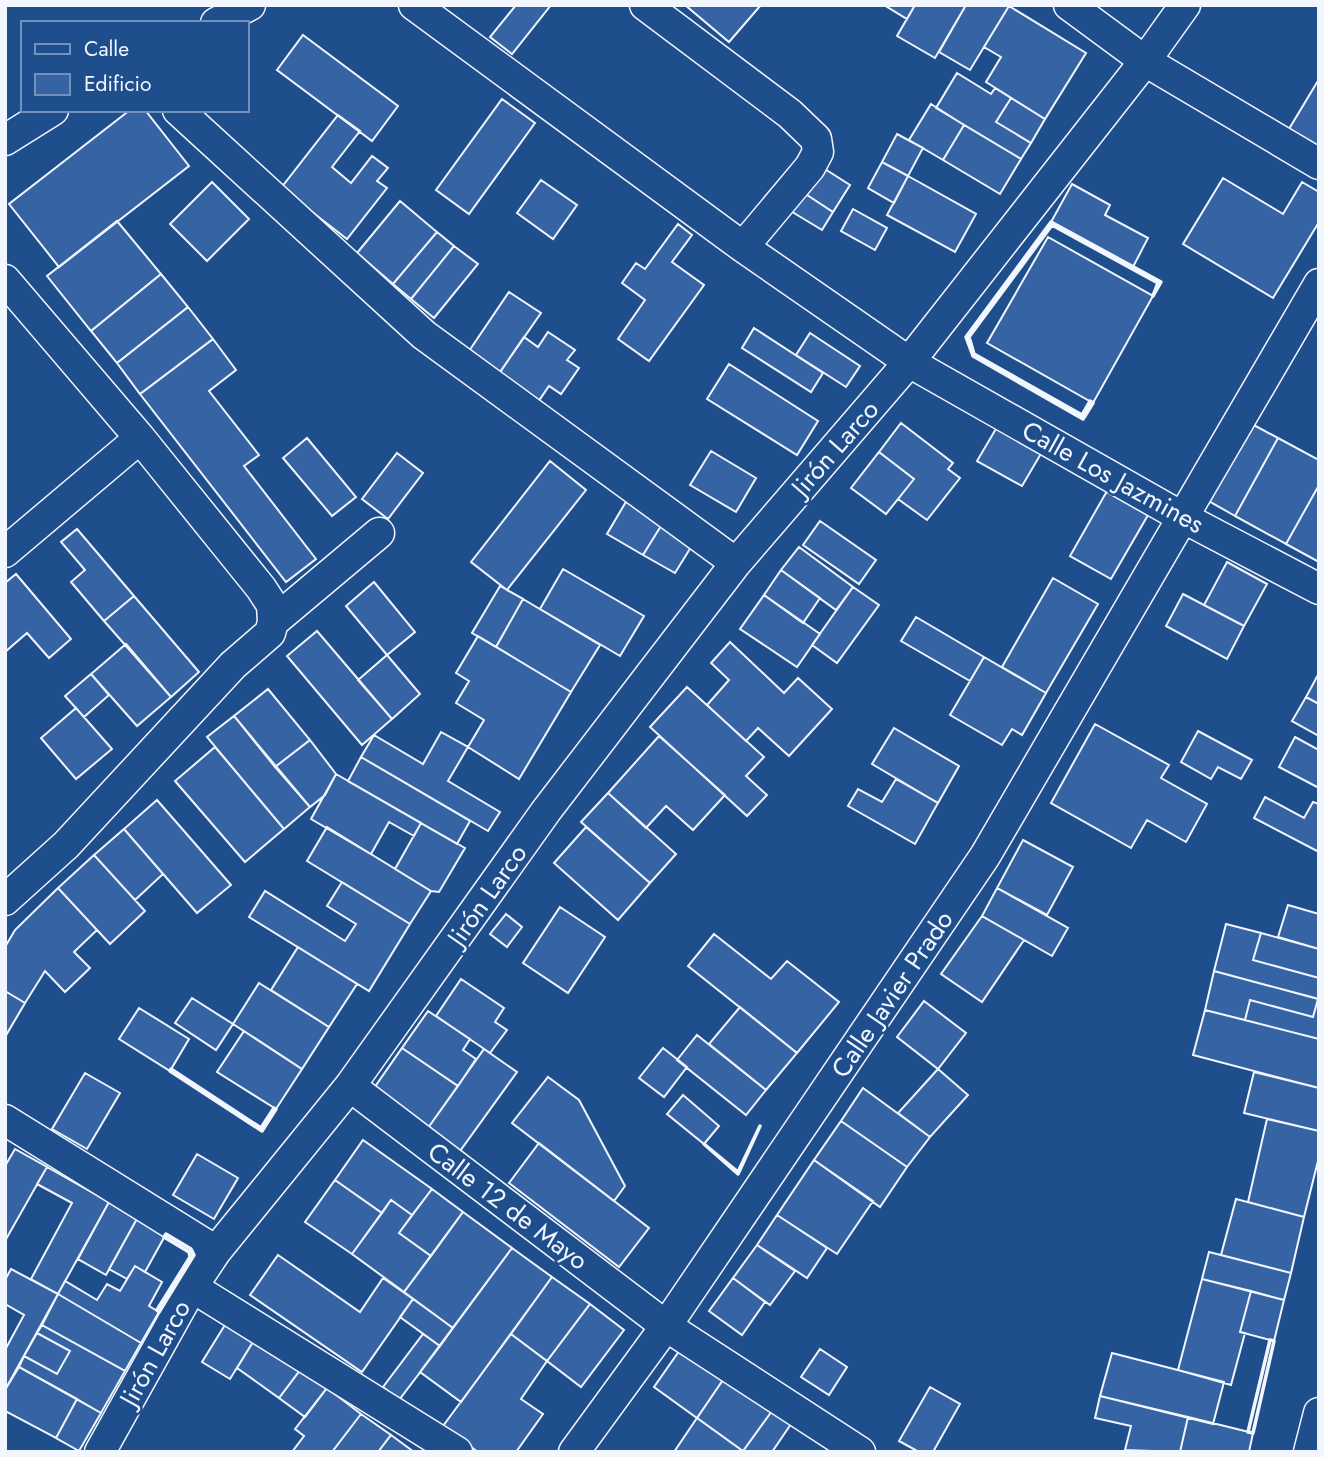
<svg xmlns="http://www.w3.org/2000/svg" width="1324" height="1457" font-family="Jost,sans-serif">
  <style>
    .building { fill: #3563a3; stroke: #f2f6ff; stroke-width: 2 }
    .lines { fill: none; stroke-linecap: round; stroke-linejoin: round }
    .minor-casing { stroke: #f2f6ff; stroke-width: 33 }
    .minor { stroke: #1f4e8c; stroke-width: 30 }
    .wall { stroke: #f2f6ff; stroke-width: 3.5 }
    .labels { text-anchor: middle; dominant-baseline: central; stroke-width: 5; stroke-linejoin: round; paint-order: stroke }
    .street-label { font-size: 26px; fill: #f2f6ff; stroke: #1f4e8c }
  </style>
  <rect width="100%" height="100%" fill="#1f4e8c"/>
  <path class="building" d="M516,5h35l-39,49 -22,-17z
    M685,5h76l-32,37z
    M884,5h31l-8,14z
    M915,5h51l-31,53 -38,-22z
    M966,5l43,1 -39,64 -31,-18z
    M1009,6l77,47 -41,66 -59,-37 15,-25 -17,-10z
    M303,35l95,71 -26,35 -95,-71z
    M957,73l34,21 4,-6 16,10 -15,24 35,21 -10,16 -85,-51z
    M1319,79v68l-30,-18z
    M1011,98l34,21 -14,24 -35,-21z
    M502,99l33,24 -66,91 -33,-24z
    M931,104l33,21 -21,35 -34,-20z
    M130,110h15l44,56 -130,101 -50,-63z
    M338,115l22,16 -28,36 19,16 21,-27 16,12 -11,13 10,7 -40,51 -66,-51z
    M964,125l57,34 -21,35 -57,-34z
    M897,134l26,14 -15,28 -26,-14z
    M882,162l26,14 -14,27 -26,-15z
    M817,164l33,21 -17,27 -32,-21z
    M908,176l68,38 -21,38 -68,-37z
    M1223,178l60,36 19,-32 17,10v30l-46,76 -90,-54z
    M541,180l36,25 -24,34 -36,-26z
    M212,182l37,37 -42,42 -37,-37z
    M1072,184l38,21 -5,10 43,23 -15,29 -82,-45z
    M801,191l32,21 -11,18 -33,-20z
    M400,201l37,31 -44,52 -36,-31z
    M853,209l34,19 -12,22 -34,-19z
    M117,221l44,53 -70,57 -44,-55z
    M678,224l14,11 -20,27 32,23 -55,76 -31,-22 27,-39 -23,-17 14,-20 9,6z
    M437,232l17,14 -43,53 -18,-15z
    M1048,237l105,59 -60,107 -106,-60z
    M454,246l24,18 -44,54 -23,-19z
    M161,274l27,33 -71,56 -26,-32z
    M509,292l32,21 -43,62 -31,-21z
    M188,307l25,32 -73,55 -23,-31z
    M754,328l69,45 -12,19 -69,-44z
    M548,332l27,18 -8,10 12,8 -18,26 -12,-8 -11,16 -40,-27 26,-38 14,10z
    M810,333l50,33 -14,21 -50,-32z
    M213,339l23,31 -27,21 50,64 -15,11 72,93 -30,23 -146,-188z
    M729,364l89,57 -21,34 -90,-56z
    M901,423l52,40 -5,6 12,9 -33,42 -29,-21 16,-20 -35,-27z
    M1250,423l28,15 -43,78 -28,-16z
    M997,427l45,25 -20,34 -45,-25z
    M307,438l49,59 -24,19 -49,-58z
    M1278,438l41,22v25l-33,59 -51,-28z
    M711,451l45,27 -20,34 -46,-27z
    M879,452l35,27 -28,35 -35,-26z
    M397,453l26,20 -35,46 -26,-20z
    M550,461l36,29 -79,100 -36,-28z
    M1319,485v77l-33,-18z
    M1107,491l41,24 -37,64 -41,-23z
    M627,500l37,21 -21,34 -36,-21z
    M664,521l32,18 -21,34 -32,-18z
    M820,521l56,39 -17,24 -56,-39z
    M77,529l57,67 -30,25 -33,-39 14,-12 -24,-28z
    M799,547l54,40 -17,23 -55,-40z
    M1227,562l40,22 -23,42 -40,-21z
    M563,569l81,47 -24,40 -80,-47z
    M781,570l39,28 -17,25 -39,-28z
    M16,574l55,65 -22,19 -22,-25 -22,19v-69z
    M1053,578l45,26 -52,89 -44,-26z
    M374,582l41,50 -28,23 -41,-49z
    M500,586l23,13 -27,48 -24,-14z
    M853,587l26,18 -42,58 -25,-18z
    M1183,594l61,32 -17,33 -61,-33z
    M764,595l56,39 -23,33 -57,-38z
    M134,596l65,76 -28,25 -67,-76z
    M523,599l77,46 -29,47 -75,-45z
    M916,617l68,40 -14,24 -69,-40z
    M317,631l75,88 -30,26 -75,-89z
    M478,636l93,56 -52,87 -51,-32 16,-27 -28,-17 13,-22 -13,-8z
    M730,642l54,51 14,-15 34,31 -43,47 -31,-28 -12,13 -39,-36 22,-25 -18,-17z
    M126,644l45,53 -34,29 -46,-52z
    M387,655l33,39 -28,25 -34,-39z
    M984,657l62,36 -24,42 -10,-6 -10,16 -52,-30z
    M1319,673v31l-13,-7z
    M91,674l18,21 -25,22 -19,-21z
    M687,687l77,70 -18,19 21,19 -20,21 -97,-89z
    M268,689l42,51 -35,27 -41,-51z
    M1306,697l13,7v32l-27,-15z
    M76,708l36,41 -36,30 -35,-41z
    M234,716l76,91 -26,22 -77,-92z
    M1095,724l74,41 -8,13 46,26 -21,38 -39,-22 -16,28 -80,-45z
    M894,728l65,38 -21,37 -66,-39z
    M1198,731l54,29 -11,19 -23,-12 -7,12 -30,-17z
    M441,732l27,15 -20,34 52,31 -12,19 -127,-74 13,-22 49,29z
    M659,736l66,59 -32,35 -27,-24 -20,22 -38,-35z
    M1295,737l24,13v38l-40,-21z
    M310,740l26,34 -11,21 -15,12 -35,-40z
    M215,747l69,82 -39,33 -70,-81z
    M361,757l109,64 -13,23 -109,-63z
    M336,774l85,49 -7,13 -25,-14 -18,32 -60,-35z
    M896,779l42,24 -23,41 -67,-38 10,-17 24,13z
    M608,793l68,61 -26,29 -69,-61z
    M1265,797l39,21 9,-16 6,2v48l-65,-34z
    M157,800l74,85 -34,28 -73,-84z
    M421,823l44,25 -26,44 -8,-1 -36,-22z
    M327,827l104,64 -21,33 -103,-63z
    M586,827l64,56 -32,37 -64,-57z
    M124,829l39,45 -28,26 -41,-45z
    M1023,840l50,27 -26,48 -50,-27z
    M94,855l51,56 -35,33 -52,-56z
    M342,882l68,42 -41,67 -120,-74 16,-26 80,50 11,-17 -29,-18z
    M58,888l39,42 -23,22 16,16 -25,24 -20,-21 -20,32 -20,-12v-44l10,-17z
    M997,888l71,40 -16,28 -70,-40z
    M1288,905l31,9v35l-41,-12z
    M560,907l45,30 -37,56 -45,-30z
    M506,914l16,13 -15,20 -17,-13z
    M982,916l42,24 -42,62 -41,-28z
    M1226,924l35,9 -8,27 66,18v21l-105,-28z
    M1261,933l58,16v29l-66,-18z
    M714,934l57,45 16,-18 52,41 -42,51 -109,-87z
    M298,947l59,37 -28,43 -58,-37z
    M1214,971l104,28 -5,18 -63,-17 -5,20 -40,-10z
    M461,979l43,29 -9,14 12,8 -17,23 -54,-37z
    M259,983l70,44 -27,42 -69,-45z
    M5,991l20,12 -20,34z
    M192,998l41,26 -17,26 -41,-27z
    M1318,999l1,40 -74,-19 5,-20 63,17z
    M924,1001l42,32 -28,36 -41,-32z
    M740,1007l57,46 -31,37 -57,-46z
    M139,1008l50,31 -19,32 -51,-32z
    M1205,1010l114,29v49l-126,-33z
    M428,1011l42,28 -7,11 13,9 -18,27 -56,-38z
    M244,1031l58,38 -26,40 -59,-37z
    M697,1035l69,55 -20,25 -69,-55z
    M402,1048l56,38 -30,42 -56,-37z
    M663,1048l24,19 -23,30 -25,-19z
    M484,1049l33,23 -57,79 -32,-23z
    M938,1069l30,26 -38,42 -32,-24z
    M1254,1072l65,16v43l-75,-18z
    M85,1073l35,20 -33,56 -35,-20z
    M548,1077l31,23 46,86 -11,15 -102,-78z
    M863,1088l67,49 -23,30 -66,-46z
    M683,1095l36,31 -15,18 -37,-30z
    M1267,1119l52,12v26l-15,60 -56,-15z
    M841,1121l66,46 -27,40 -66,-47z
    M363,1140l69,49 -20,26 -21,-15 -9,13 -47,-33z
    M539,1143l110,85 -30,39 -110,-84z
    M15,1149l32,18 -42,74v-75z
    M197,1154l41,24 -24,41 -41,-24z
    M814,1160l59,41 -36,53 -60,-39z
    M47,1167l62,35 -51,92 -27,-15 41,-76 -35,-19z
    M335,1180l47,33 -30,41 -47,-32z
    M432,1189l31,23 -32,44 -32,-23z
    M1236,1199l68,18 -13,56 -70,-18z
    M391,1200l21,15 -13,18 32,23 -27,36 -52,-38z
    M109,1202l29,15 -32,58 -28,-16z
    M463,1212l49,36 -59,80 -49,-36z
    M777,1215l50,33 -20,30 -50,-33z
    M138,1217l28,17 -21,38 -10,-6 -8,13 -18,-10z
    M757,1245l38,26 -25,34 -37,-27z
    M512,1248l40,29 -91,125 -41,-30z
    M1209,1252l82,21 -7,27 -82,-21z
    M278,1255l82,57 23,-34 30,21 -51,73 -112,-77z
    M135,1266l27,16 -13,24 10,6 -18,31 -83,-49 7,-13 32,19 10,-16 13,7z
    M11,1269l47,25 -53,96v-40l19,-35 -19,-11v-24z
    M552,1277l38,27 -43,57 -36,-27z
    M733,1278l32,24 -23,33 -33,-24z
    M1202,1279l49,12 -11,41 5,1 -14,52 -53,-15z
    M1251,1291l33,9 -10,41 -34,-9z
    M58,1294l83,49 -16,28 -83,-46z
    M413,1299l40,29 -13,18 -40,-29z
    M590,1304l34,26 -43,57 -34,-26z
    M228,1320l28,17 -26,42 -28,-17z
    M42,1325l83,46 -24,42 -82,-46 5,-11 33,18 13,-23 -33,-18z
    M37,1333l33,18 -13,23 -33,-18z
    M423,1334l17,12 -41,54 -16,-13z
    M511,1334l36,27 -26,38 22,15 -27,38h-38l-35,-26z
    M256,1337l45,32 -22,29 -42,-30z
    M682,1347l43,30 -28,41 -43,-31z
    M820,1349l27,18 -18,28 -28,-18z
    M1112,1353l112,29 -11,42 -113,-28z
    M19,1367l58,32 -21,39 -51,-27v-21z
    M301,1369l26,19 -22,29 -26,-19z
    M725,1377l47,34 -29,40 -46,-33z
    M930,1387l30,17 -27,48h-14l-20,-11z
    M327,1388l34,26 -29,38h-40l12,-16 -9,-7z
    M1100,1396l88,21 -8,35 -55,-2 6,-24 -36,-8z
    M77,1399l24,14 -22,38 -23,-13z
    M772,1411l19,13 -19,28h-98l23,-34 46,33z
    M361,1414l30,21 -13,17h-46z
    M1188,1417l65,16 -4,19h-69z
    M391,1435l23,17h-36z"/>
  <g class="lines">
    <g class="minor-casing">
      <path id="minor" d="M414,5l329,242 166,115 273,155 137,72
        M645,5l145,109 26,25 2,13 -8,15 -67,80
        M1069,5l76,56 174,103
        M216,23l34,-18
        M178,110l246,225 312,228
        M5,140l48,-30
        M5,280l135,158 121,150 11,17 1,17 -3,11 -37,32 -167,180 -61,55
        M5,552l135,-114
        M273,622l106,-89
        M350,1086l316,240 194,126
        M5,1120l211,131
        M192,1287l265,165
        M100,1452l92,-165 24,-36 134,-165 196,-275 190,-248 173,-201 236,-301 40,-56
        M574,1452l92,-126 319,-470 334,-572
        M1309,1452l10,-39"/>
    </g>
    <use href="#minor" class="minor"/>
    <path class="wall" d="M1051,222l110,60 -8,14 5,-13 -106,-58 -83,112 5,17 108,61 8,-14 3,2 -10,16 -110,-63 -7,-19z
      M171,1069l90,59 13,-20 2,1 -14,22 -92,-60z
      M760,1126l-22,48 -34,-30 34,28z
      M166,1234l25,15 3,6 -35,57 -2,-2 33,-53 -1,-5 -25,-15z
      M1270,1340l4,1 -21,92 -5,-1z"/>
  </g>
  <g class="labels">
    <g class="street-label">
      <text transform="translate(835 448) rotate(-49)">Jirón Larco</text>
      <text transform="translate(1113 477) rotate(29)">Calle Los Jazmines</text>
      <text transform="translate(487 895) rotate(-55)">Jirón Larco</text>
      <text transform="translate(892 994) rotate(-56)">Calle Javier Prado</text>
      <text transform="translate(508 1206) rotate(37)">Calle 12 de Mayo</text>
      <text transform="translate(155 1353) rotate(-61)">Jirón Larco</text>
    </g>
  </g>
  <rect width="1324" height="1457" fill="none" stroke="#f2f6ff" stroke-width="14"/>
  <rect x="21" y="21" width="228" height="91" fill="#1f4e8c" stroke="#7391ba" stroke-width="2"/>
  <rect x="35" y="44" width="35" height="10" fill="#1f4e8c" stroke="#7391ba" stroke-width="2"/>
  <text x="84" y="56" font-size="21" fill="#f2f6ff">Calle</text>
  <rect x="35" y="74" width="35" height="21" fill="#3563a3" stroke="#7391ba" stroke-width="2"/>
  <text x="84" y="91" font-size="21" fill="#f2f6ff">Edificio</text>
</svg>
